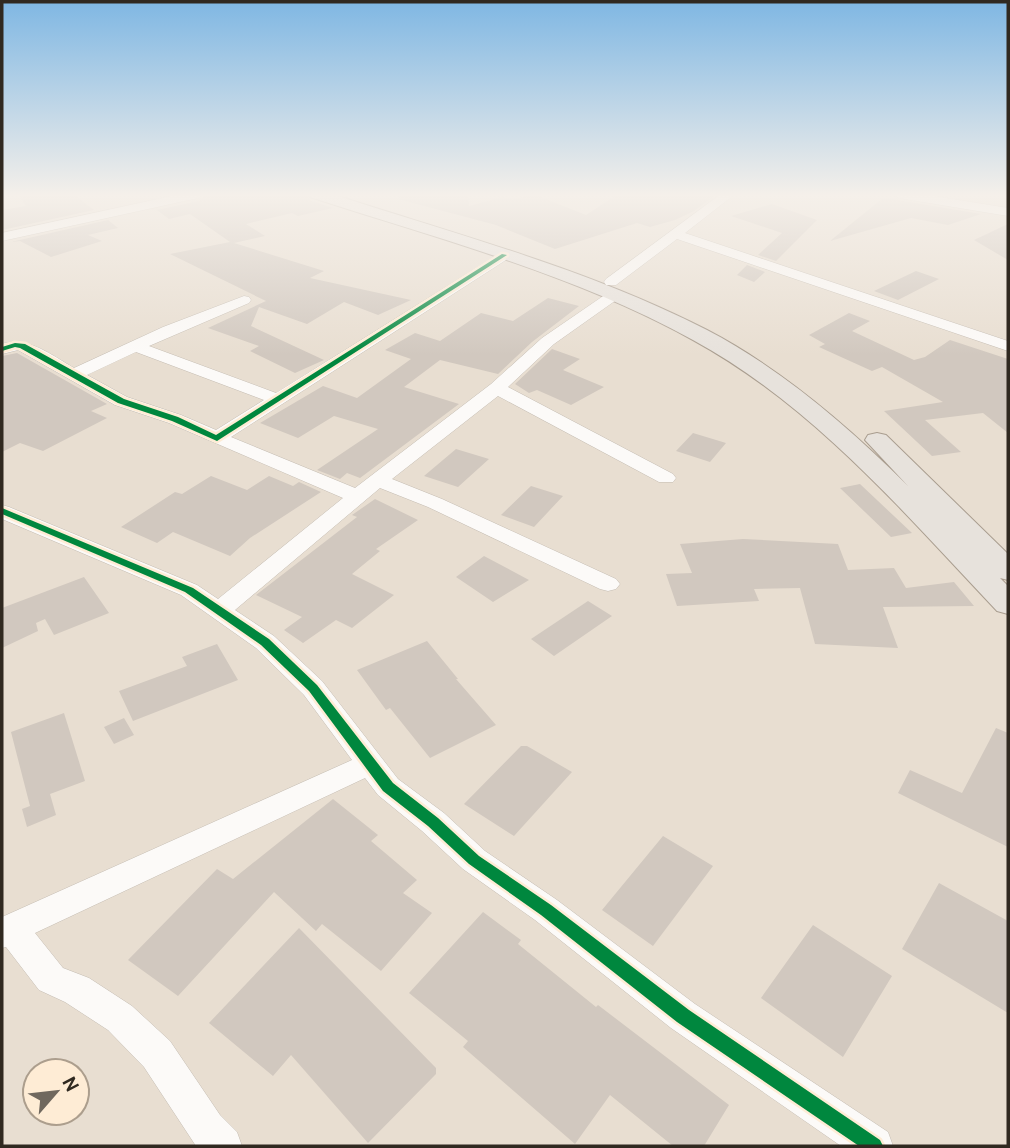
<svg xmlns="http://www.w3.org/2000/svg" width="1010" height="1148" font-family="Cabin,sans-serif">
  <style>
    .building { fill: #d1c8bf }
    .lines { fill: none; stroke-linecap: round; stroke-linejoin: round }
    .minor-casing { stroke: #c4bcb2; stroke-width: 1 }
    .major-casing { stroke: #a99d8f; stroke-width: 2 }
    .minor { fill: #fcfaf8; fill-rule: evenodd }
    .major { fill: #e7e2dc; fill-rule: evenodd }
    .cycleway-casing { stroke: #feecd5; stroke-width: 5 }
    .cycleway { fill: #00873e; fill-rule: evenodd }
  </style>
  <rect width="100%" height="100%" fill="#e8ded1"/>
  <path class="building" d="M39,194h34l21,16 -92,20v-20l24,-4 -6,-9z
    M206,194h99l4,6 24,8 -35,8 -6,-3 -46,11 19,12 -31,7 90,28 -14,7 101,22 -33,15 -34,-13 -37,22 -48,-17 -8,19 73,34 -29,13 -45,-22 9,-5 -51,-18 58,-27 -96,-47 60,-12 -40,-28 -21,5 -12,-9 42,-9z
    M399,194h69l1,12 34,-9 9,3 21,-6 53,21 32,-21h99l-23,17 -19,9 -25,7 -13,-4 -82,26 -59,-24 -98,-26z
    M883,198l14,2 84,14 -33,11 -37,-7 -81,23z
    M772,204l45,16 -41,41 -18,-6 24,-22 -51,-17z
    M108,220l10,8 -30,7 14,6 -51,16 -31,-16 -9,1z
    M1008,224v36l-34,-20z
    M747,265l18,7 -11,10 -17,-7z
    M916,271l23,8 -41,21 -24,-9z
    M548,298l31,8 -47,36 -34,32 -58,-14 -36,27 55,17 -99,74 -13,-5 -7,6 -23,-9 61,-41 -44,-13 -36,22 -38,-15 63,-37 34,12 54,-39 -26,-9 30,-17 25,8 41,-28 32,8z
    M849,313l21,8 -18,10 62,29 11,-3 25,-17 58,19v74l-25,-20 -58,7 36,32 -29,4 -48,-45 59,-9 -61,-35 -10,4 -31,-14 -22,-10 6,-3 -16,-9z
    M552,349l28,10 -17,11 41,17 -33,18 -34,-15 -8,3 -14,-9z
    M17,353l90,51 -16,7 16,7 -64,33 -23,-8 -18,9v-96z
    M693,433l33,10 -16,19 -34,-11z
    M456,449l33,10 -31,28 -34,-11z
    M211,476l36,14 22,-14 24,10 6,-4 22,10 -71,46 -20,18 -57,-24 -16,11 -36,-16 54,-35 7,2z
    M860,484l52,49 -21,4 -51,-49z
    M531,486l32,10 -29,31 -33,-12z
    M375,499l43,21 -42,29 4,2 -28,23 42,21 -42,33 -16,-8 -33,23 -19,-13 18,-13 -46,-22 101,-78 -5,-2z
    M743,539l95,5 10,26 46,-2 12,20 48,-6 20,24 -91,1 15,41 -83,-4 -15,-56 -46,1 5,12 -82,5 -11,-32 26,-1 -12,-29z
    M484,556l45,24 -36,22 -37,-25z
    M84,577l25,36 -55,22 -9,-16 -9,4 2,8 -36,17v-40z
    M588,601l24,15 -58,40 -23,-17z
    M427,641l31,38h-2l40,46 -66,33 -40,-50 -4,2 -29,-40z
    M217,644l21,36 -105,41 -14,-30 68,-25 -5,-9z
    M64,713l21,68 -35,13 6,21 -29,12 -5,-18 8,-3 -19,-74z
    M124,718l10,17 -20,9 -10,-17z
    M996,728l12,5v114l-110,-54 12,-23 52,23z
    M521,746h6l45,26 -58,64 -50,-32z
    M333,799l45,36 -7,6 46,39 -14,13 29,20 -51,58 -59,-47 -6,7 -42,-39 -96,104 -50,-36 89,-91 16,10z
    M663,836l50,30 -60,80 -51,-36z
    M939,883l69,38v92l-106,-64z
    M483,912l38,28 -3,4 78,63 2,-2 131,100 -25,41h-31l-63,-51 -35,49 -112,-97 5,-6 -59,-48z
    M813,925l79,51 -49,81 -82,-59z
    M299,928l137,140v6l-68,69 -77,-88 -18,21 -64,-53z"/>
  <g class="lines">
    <g class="minor-casing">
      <path id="minor" d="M181,194h23l-6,4 -196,43v-8z
        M721,194h14l-50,39 323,108v10l-331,-112 -61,46h-10l-2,-3 2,-3z
        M893,194h28l87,14v8l-109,-18z
        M504,251l7,4 -2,3 -278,179 124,51 136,-104 51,-46 67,-46h10l2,3 -2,3 -65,46 -46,43 165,87 3,4 -3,4h-14l-161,-86 -106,83 50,20 174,80 4,5 -4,5 -8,2 -8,-2 -172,-82 -48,-19 -145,122 39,26 48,45 76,98 46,34 41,38 72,49 138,104 193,128 5,14h-52l-170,-118 -136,-108 -72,-51 -41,-38 -44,-36 -13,-17 -330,155 28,35 26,10 43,28 38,35 50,74 17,17 5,14h-46l-52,-79 -36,-37 -43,-28 -26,-12 -33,-43 -4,1v-31l350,-157 -48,-65 -48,-47 -75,-53 -179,-76v-14l7,2 188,78 21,14 125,-101 -174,-75 -54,-18 -97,-55 -16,4v-10c26,-8 49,11 72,24l89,-41 81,-31 5,1 2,3 -2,3 -100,43 127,47zM136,352l128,48 -48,30 -35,-15 -54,-18 -40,-22z"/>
    </g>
    <g class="major-casing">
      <path id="major" d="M308,194h24c126,41 256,75 375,136 75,39 142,97 201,156l-43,-46 3,-5 9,-2 9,2 122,119v26l-8,-2 8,8v28l-11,-3c-93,-98 -183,-205 -304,-271 -119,-66 -254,-101 -383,-143z"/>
    </g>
    <use href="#minor" class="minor"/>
    <use href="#major" class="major"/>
    <g class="cycleway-casing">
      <path id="cycleway" d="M502,254l5,1 -290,186 -45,-20 -54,-18 -98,-55 -5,-1 -13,4v-4l13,-4 10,1 99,55 54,18 38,18z
        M2,508l191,80 76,51 48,46 76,98 45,35 41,38 72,49 138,105 191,130 3,6h-24l-182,-124 -136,-107 -72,-51 -41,-38 -45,-35 -74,-100 -48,-46 -76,-53 -183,-78z"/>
    </g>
    <use href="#cycleway" class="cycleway"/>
  </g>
  <linearGradient id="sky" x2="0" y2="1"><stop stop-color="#7fb7e3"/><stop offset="0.55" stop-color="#f5f0ea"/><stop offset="1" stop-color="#f5f0ea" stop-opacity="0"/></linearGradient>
  <rect width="1010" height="355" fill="url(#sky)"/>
  <rect width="1010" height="1148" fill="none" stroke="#302920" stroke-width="7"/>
  <g transform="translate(56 1092) rotate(62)"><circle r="33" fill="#feecd5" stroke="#ac9e8d" stroke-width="2"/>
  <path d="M0-5L12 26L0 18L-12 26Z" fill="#70685e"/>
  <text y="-10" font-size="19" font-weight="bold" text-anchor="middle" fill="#302920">N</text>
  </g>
</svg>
